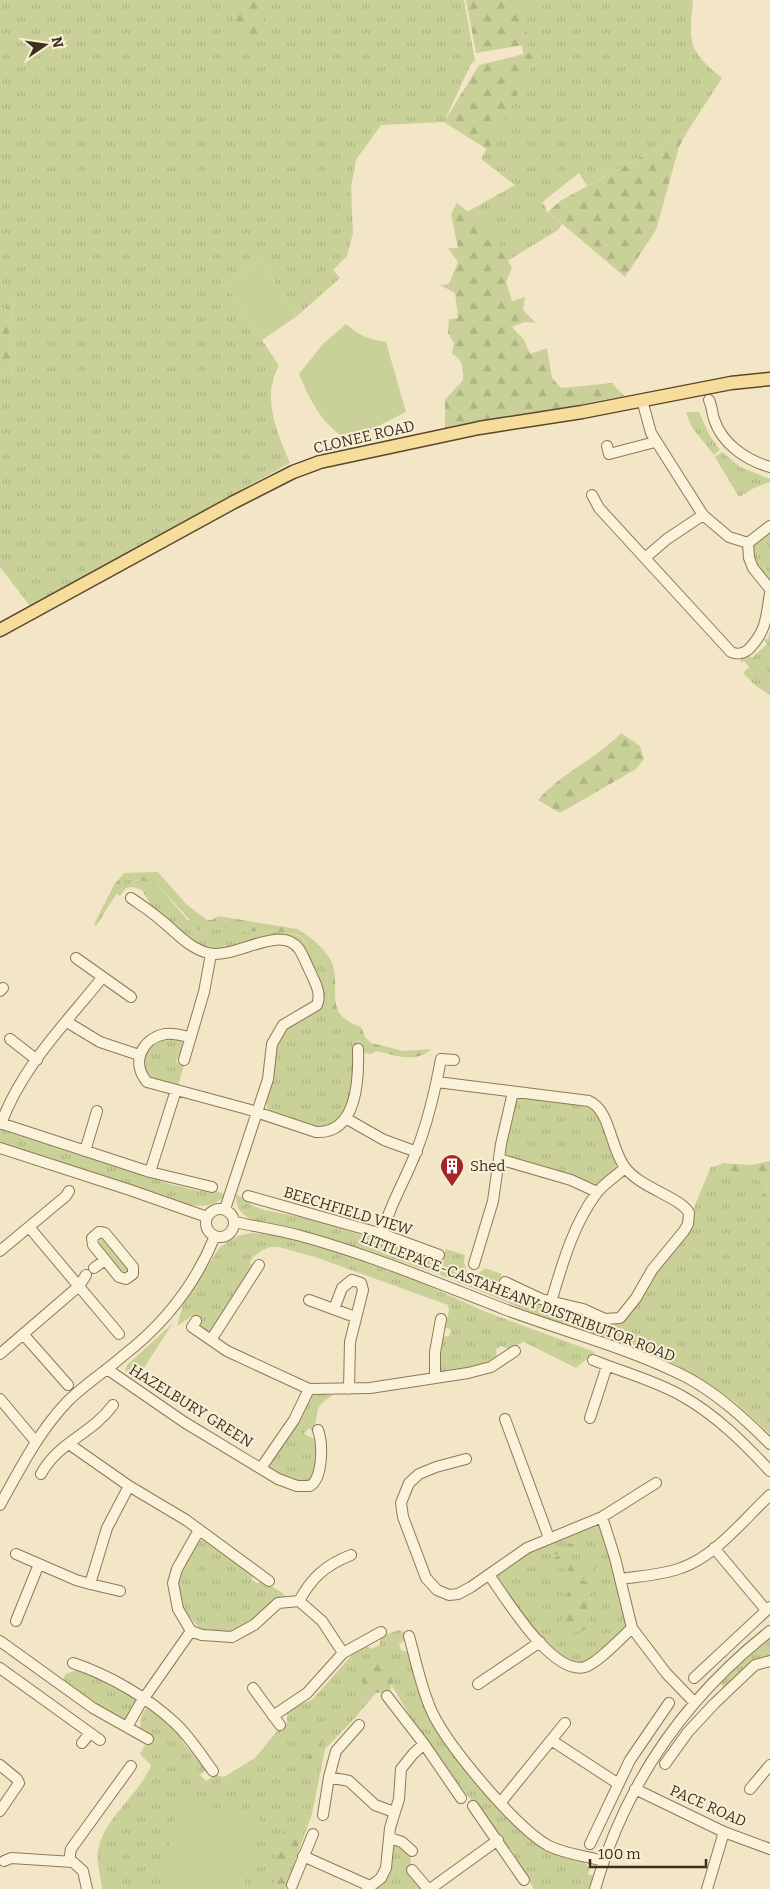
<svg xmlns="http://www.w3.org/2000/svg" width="770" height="1889" font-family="Bitter,serif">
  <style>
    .grass { fill: url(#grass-tufts) }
    .forest { fill: url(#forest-firs) }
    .garden { fill: #c9d198 }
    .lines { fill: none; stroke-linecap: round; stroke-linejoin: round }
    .minor-casing { stroke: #8f7859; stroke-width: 12 }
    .major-casing { stroke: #5d452e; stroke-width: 15 }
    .minor { stroke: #fbf2da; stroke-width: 10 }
    .major { stroke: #f7dd9b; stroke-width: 12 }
    .labels { text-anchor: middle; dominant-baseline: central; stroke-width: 4; stroke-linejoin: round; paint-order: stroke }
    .street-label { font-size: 15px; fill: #3e2f1e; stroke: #f8f0d6 }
    .poi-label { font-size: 15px; fill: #3e2f1e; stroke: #f8f0d6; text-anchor: start }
  </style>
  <defs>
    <pattern id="grass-tufts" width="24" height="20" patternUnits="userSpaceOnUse" patternTransform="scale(1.25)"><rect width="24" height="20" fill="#c9d198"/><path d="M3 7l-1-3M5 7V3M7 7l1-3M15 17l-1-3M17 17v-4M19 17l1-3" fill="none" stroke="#aeb483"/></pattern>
    <pattern id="forest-firs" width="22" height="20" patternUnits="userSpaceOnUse" patternTransform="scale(1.25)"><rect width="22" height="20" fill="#c9d198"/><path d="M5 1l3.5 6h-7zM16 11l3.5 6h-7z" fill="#aeb483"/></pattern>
  </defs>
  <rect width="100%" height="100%" fill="#f2e6c6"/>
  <path class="grass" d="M0,0h464l11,61 -4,3 -27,58 -63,3 -25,35 -5,28 2,45 -6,23 -14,14 7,8 -43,38 -36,-56 -35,25 53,81c-18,30 -2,67 11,97l-260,143 -30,-39v-195l13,4c-6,-25 -5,-49 2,-74l-15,11z
    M513,0h180c-4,43 -6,49 29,78l-35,54 -100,54 -8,-13 -33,26 -4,4 4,4v4l16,13 -4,6 -51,31 -40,-49 48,-27 -34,-26 46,-87z
    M686,412h13l11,24 10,14 -6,5 -23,-29z
    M722,452l18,15 30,12v3l-16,6 -15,9 -24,-40z
    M770,530v50c-10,-8 -24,-24 -15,-37 3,-5 11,-9 15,-13z
    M770,630v65l-14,-9 -13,-13 6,-6 -5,-6 -3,2v-5l7,-4 4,4 15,-14 -4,-5h5z
    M125,879l31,4 40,47 30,-2 6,3 54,1 15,5 9,12 13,13 3,7 4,43 29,29 4,10 -9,-7c-2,25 2,86 -37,84 -12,0 -33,-10 -45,-14l-5,-6c-3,-24 6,-73 28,-87 9,-6 19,-6 26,-15l-21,-62 -9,-8h-9l-66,14 -25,-10 -40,-35 -9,-15 -9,-3 -7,1 -6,8 -5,-3z
    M169,1037l11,3 4,5 -8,17 8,3 -6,21 -28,-6 -8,-13c4,-18 11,-24 27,-30z
    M525,1096l71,13 21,55 -2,6 -20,16 -39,-16 -49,-13 -2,-4 10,-52 3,-3z
    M0,1128l170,56 29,7h17l10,3c-11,14 -26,13 -42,10l-184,-62z
    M716,1166c20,12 34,3 52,22l-5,6 7,1v239l-34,-31 -24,-17 -46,-26 -26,-11 -75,-23 -127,-52 -77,-26 -110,-29c-12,-6 -15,-12 -15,-25l18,12 10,4 47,9 131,42 4,-12 19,6 -1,7 3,10 11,2 7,-6 17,6 -5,12 85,33 2,-5 29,11 6,-2 14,-13 19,-34 40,-50 1,-16 18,-43z
    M251,1233l22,2 41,9 70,22 102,46 109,40 -19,16 -52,-26 -15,7 -8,-3 -5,3 1,9c-13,12 -38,12 -55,14l-2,-1 -2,-14 4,-20 7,-1 2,-6 -6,-3 4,-16 -1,-6 -133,-48 -36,-10h-9l-7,3 -10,7 -3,6 3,2 -41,65 -6,1 -5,-4 -1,-6 -8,-5 -15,10 7,-25 36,-54 17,-11z
    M100,1239h4l24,29 -1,3 -5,1 -23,-28z
    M173,1323l-37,57 -9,-6 -2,-5 2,-4z
    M322,1394l11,1c-22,15 -12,14 -20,36l-5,-3 -4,6 12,6 -1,32 -4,10h-18l-23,-13v-7l43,-67z
    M594,1524l8,3 11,37 13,60 -4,8 -40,32 -16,-3 -23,-20 -43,-58 -3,-7 2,-4 24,-18z
    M202,1538l50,35v7l5,3 6,-2 21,13 1,3 -49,34 -15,2 -21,-4 -18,-21 -5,-20 8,-23z
    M398,1630l7,2 1,8 -7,4 2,6 9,3 19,62 101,124c17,12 48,11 59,29l-1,6 5,2 -4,13h-55l-22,-38 -60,-75 -39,-55 -22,-37 -10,3 -27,32 -29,30 -13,65 -27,75h-183c-1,-12 -6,-27 -4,-39 7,-34 41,-54 53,-85l-11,-11 10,-18 -10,-7c1,-7 0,-17 9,-23l34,32 -2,2 25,30 -6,5 6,6 10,-6 8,2 32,-20 21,-26 10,-8v-10l10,-7 16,-7 44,-50 9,-4 5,4 9,-4v-8z
    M770,1636v22l-46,32 -4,-9z
    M77,1670l29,10 29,18c1,9 -5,19 -12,22l-5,-1 -55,-37 2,-8z
    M395,1841l15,13 1,12 14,23h-54z"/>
  <path class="forest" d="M230,0h41l-16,41 -9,4 -15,-31z
    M466,0h54l9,44 -53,9z
    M532,52l2,11 -46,87 -44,-28 35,-57z
    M687,132l-8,15 -23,83 -31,47 -77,-65 12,-11z
    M457,203l36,28 19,37 -6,14 6,19 13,-4 -2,13 13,13 -12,-1 -12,5 12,13 6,14 17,-6 5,30 9,10 51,-5 12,13 -179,34v-30l18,-20c0,-12 1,-20 -11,-26l2,-11 -6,-10 1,-14 9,-1 -3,-25 -15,-8 9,-1 9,-22 -10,-14h10l-7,-34z
    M15,301c-7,25 -8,50 -2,75l-13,-4v-59z
    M621,733l19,13 4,13 -8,10 -76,44 -22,-13c23,-27 58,-41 83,-67z
    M158,872l28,32 21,16h5l6,-4 79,13c13,7 29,20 35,34 10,25 -11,51 29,64l4,10 6,6 33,8 27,-2c-15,15 -37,6 -55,2l-4,3 -7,-1 -6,-12 -23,-21 -6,-8 -4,-43 -3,-7 -13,-13 -9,-13 -15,-4 -54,-1 -6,-3 -30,2 -8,-4 1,-7 -33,-36 -30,-4 -30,47 -2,-2 20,-39 10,-12z
    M770,1161v44l-8,3 -5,-6 11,-14c-16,-18 -33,-10 -52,-22l7,-3 28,2z
    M567,1543l18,4 -3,7 -10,-1 -2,7 5,2 17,-4 6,6 -4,7 -13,9 9,2 2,10 -3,4 -9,-1 -3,-5 2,-4 -12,3 4,5 -1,8 3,4 14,-6c2,10 -1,19 2,29l-18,4 -7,-9 -5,-1 7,-6 -3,-9 2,-15 -4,-6 2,-6 -5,-6 1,-5 6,4 6,-9 -16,4 -6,-5 6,-7 5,-1 -8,-3 4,-7 7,5z
    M378,1656l17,4 -5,33 -26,-1 -4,-20z
    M329,1721l-1,8 -16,38 -9,-2z
    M293,1824h13l-23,65h-11l5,-18 -1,-22 9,-22z"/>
  <path class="garden" d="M261,260l36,56 -35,24 -36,-55z
    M346,324c12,11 24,16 40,18l20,70 -56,28c-27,-12 -40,-40 -51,-66l24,-30z
    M179,1800l80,18 -16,71h-84z"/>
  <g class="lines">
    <g class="minor-casing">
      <path id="minor" d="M642,400l9,33 52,82 26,22 19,6
        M709,400c3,6 3,13 5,19 8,25 32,41 56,48
        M607,446l2,8 46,-12
        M592,495l7,13 132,144c7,3 12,2 18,-3 18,-19 17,-32 21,-56
        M748,543l1,15 4,10 17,21
        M748,543l22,-17
        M645,558l22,-19 36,-24
        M131,898c10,7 21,14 31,23 15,12 27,27 46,32 27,7 72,-30 91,-4 4,6 7,14 10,20 5,12 13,23 8,36l-34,20 -11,19 -4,35 -43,130
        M76,958l55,39
        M0,991l3,-3
        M67,1022l33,20 39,13
        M189,1037c-8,-2 -16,-4 -24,-3 -24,5 -34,29 -18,48l100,27 69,23c41,2 43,-52 42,-83
        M10,1039l27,21
        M184,1060l20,-68 7,-38
        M437,1082l152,19c21,9 21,45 35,65 15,22 57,31 65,47l-1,11 -4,7 -32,39 -16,28 -16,20 -15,1 -22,-10 -42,-10 -36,-17
        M347,1119l37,21 33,12
        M0,1123l150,49 62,15
        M1,1124c20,-56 64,-100 101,-146
        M0,1148l130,42 77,27
        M85,1151l12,-40
        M499,1159l72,21 26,12
        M150,1172l26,-82
        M248,1196l134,38 57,21
        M206 1223a14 14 0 1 1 28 0a14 14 0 1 1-28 0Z
        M235,1222c22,5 45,8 66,14 70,19 136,47 203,73 61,23 126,39 184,69 31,17 57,41 82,66
        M29,1227l90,107
        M99,1232l6,1 28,34v7l-7,5 -7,-2 -26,-32 -1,-7z
        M382,1234c8,-30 23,-53 34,-82 12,-30 19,-61 25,-93l13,1
        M0,1251l66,-55 3,-5
        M474,1264l19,-63 8,-57 12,-52
        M94,1268l11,-8
        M309,1300l46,17
        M551,1302c11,-37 22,-77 45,-108 7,-10 20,-18 29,-26
        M334,1309l8,-21 10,-8 9,3 2,7 -13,52 -1,47
        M196,1321l-4,6 35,24 82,38 61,-1 98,-15 23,-6 24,-16
        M23,1334l45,51
        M211,1340l48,-75
        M0,1354l79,-68 7,-11
        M593,1360c29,12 61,20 89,36 34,19 62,47 88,75
        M107,1369l77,53 94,57 19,7h13c13,-8 13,-42 8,-56
        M435,1378v-26l6,-33
        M0,1399l36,43
        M590,1418l17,-52
        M505,1419l44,119
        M69,1444l60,42 57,34 83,61
        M466,1459l-30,8 -17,7 -10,9 -8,20 2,14 23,61 11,12 12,5 9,-1 13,-7 56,-39 75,-31 54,-34
        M261,1468l33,-48 15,-31
        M41,1474c17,-32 51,-40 72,-69
        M0,1505c20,-36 39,-74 68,-104 17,-17 38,-30 56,-46 40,-31 72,-72 91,-119
        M602,1517l13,41 17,70 34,45 28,29
        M199,1530l-22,39 -4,14 5,26 13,22 11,4 30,2 22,-12 24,-22 21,-2 23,20 21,32
        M714,1548l52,62
        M16,1554l60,26 14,4 17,-56 22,-42
        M489,1575c17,23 63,101 96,92 13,-4 36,-29 47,-39
        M621,1579c19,-3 42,-4 60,-11 35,-12 63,-49 89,-73
        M90,1584l30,7
        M299,1601c13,-24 27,-36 52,-46
        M16,1621l23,-57
        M409,1636c7,25 12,52 23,76 16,34 84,116 117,134 16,8 37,10 55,15
        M0,1641l93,67 55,31
        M73,1663c36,12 74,34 102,60 15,14 26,32 38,48
        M0,1668l100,72
        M694,1678l76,-71
        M478,1684l62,-42
        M253,1688l27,37
        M387,1696l37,48 37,54
        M273,1716l34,-23 36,-40 38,-21
        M127,1727l13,-23 51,-73
        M551,1740l66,43
        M82,1743l8,-10
        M665,1764l23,-32 26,-28 41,-39 15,-4
        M0,1765l17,14 2,4 -19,28
        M329,1777l20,4 26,24 19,7
        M635,1789l89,43 46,17
        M750,1789l20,-24
        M501,1802l64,-79
        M473,1806l51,74
        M323,1815l6,-38 7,-26 23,-26
        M390,1838l12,4 10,9
        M590,1844l40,-84 39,-57
        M303,1856l67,30
        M4,1861l7,-3 62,4 10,9 4,18
        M69,1861l2,-12 60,-83
        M412,1870l16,19
        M292,1885l21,-51
        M367,1889l14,-11 5,-10 4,-40 9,-29 2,-30 12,-15 11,-10
        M430,1889l68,-49
        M595,1889c30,-104 90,-191 175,-258
        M707,1889l17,-57"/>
    </g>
    <g class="major-casing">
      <path id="major" d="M0,630l234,-128 59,-30 27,-10 159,-34 103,-16 149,-29 39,-4"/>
    </g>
    <use href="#minor" class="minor"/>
    <use href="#major" class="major"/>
  </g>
  <defs>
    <g id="building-pin" transform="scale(1.25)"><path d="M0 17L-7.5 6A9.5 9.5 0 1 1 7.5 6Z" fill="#a32724" stroke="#f8f0d6"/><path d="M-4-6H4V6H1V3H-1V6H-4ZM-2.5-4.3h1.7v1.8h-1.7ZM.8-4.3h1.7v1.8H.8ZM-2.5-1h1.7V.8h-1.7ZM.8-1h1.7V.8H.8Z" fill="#fff"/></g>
  </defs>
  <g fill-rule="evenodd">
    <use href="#building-pin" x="452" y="1166"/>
  </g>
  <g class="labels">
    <g class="street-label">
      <text transform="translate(364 437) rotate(-13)">CLONEE ROAD</text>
      <text transform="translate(348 1211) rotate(17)">BEECHFIELD VIEW</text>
      <text transform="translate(518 1297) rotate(21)">LITTLEPACE-CASTAHEANY DISTRIBUTOR ROAD</text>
      <text transform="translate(191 1406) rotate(32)">HAZELBURY GREEN</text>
      <text transform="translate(708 1806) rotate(24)">PACE ROAD</text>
    </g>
    <g class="poi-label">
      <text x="470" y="1166">Shed</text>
    </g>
  </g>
  <g transform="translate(45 45) rotate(77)" stroke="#f8f0d6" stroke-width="4" paint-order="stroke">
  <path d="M0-4L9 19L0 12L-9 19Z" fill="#3e2f1e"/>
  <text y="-8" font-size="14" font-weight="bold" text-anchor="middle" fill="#3e2f1e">N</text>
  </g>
  <path d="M590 1859v8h116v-8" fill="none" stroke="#3e2f1e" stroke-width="2.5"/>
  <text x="598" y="1859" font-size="15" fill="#3e2f1e" stroke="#f8f0d6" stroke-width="4" paint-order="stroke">100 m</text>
</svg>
